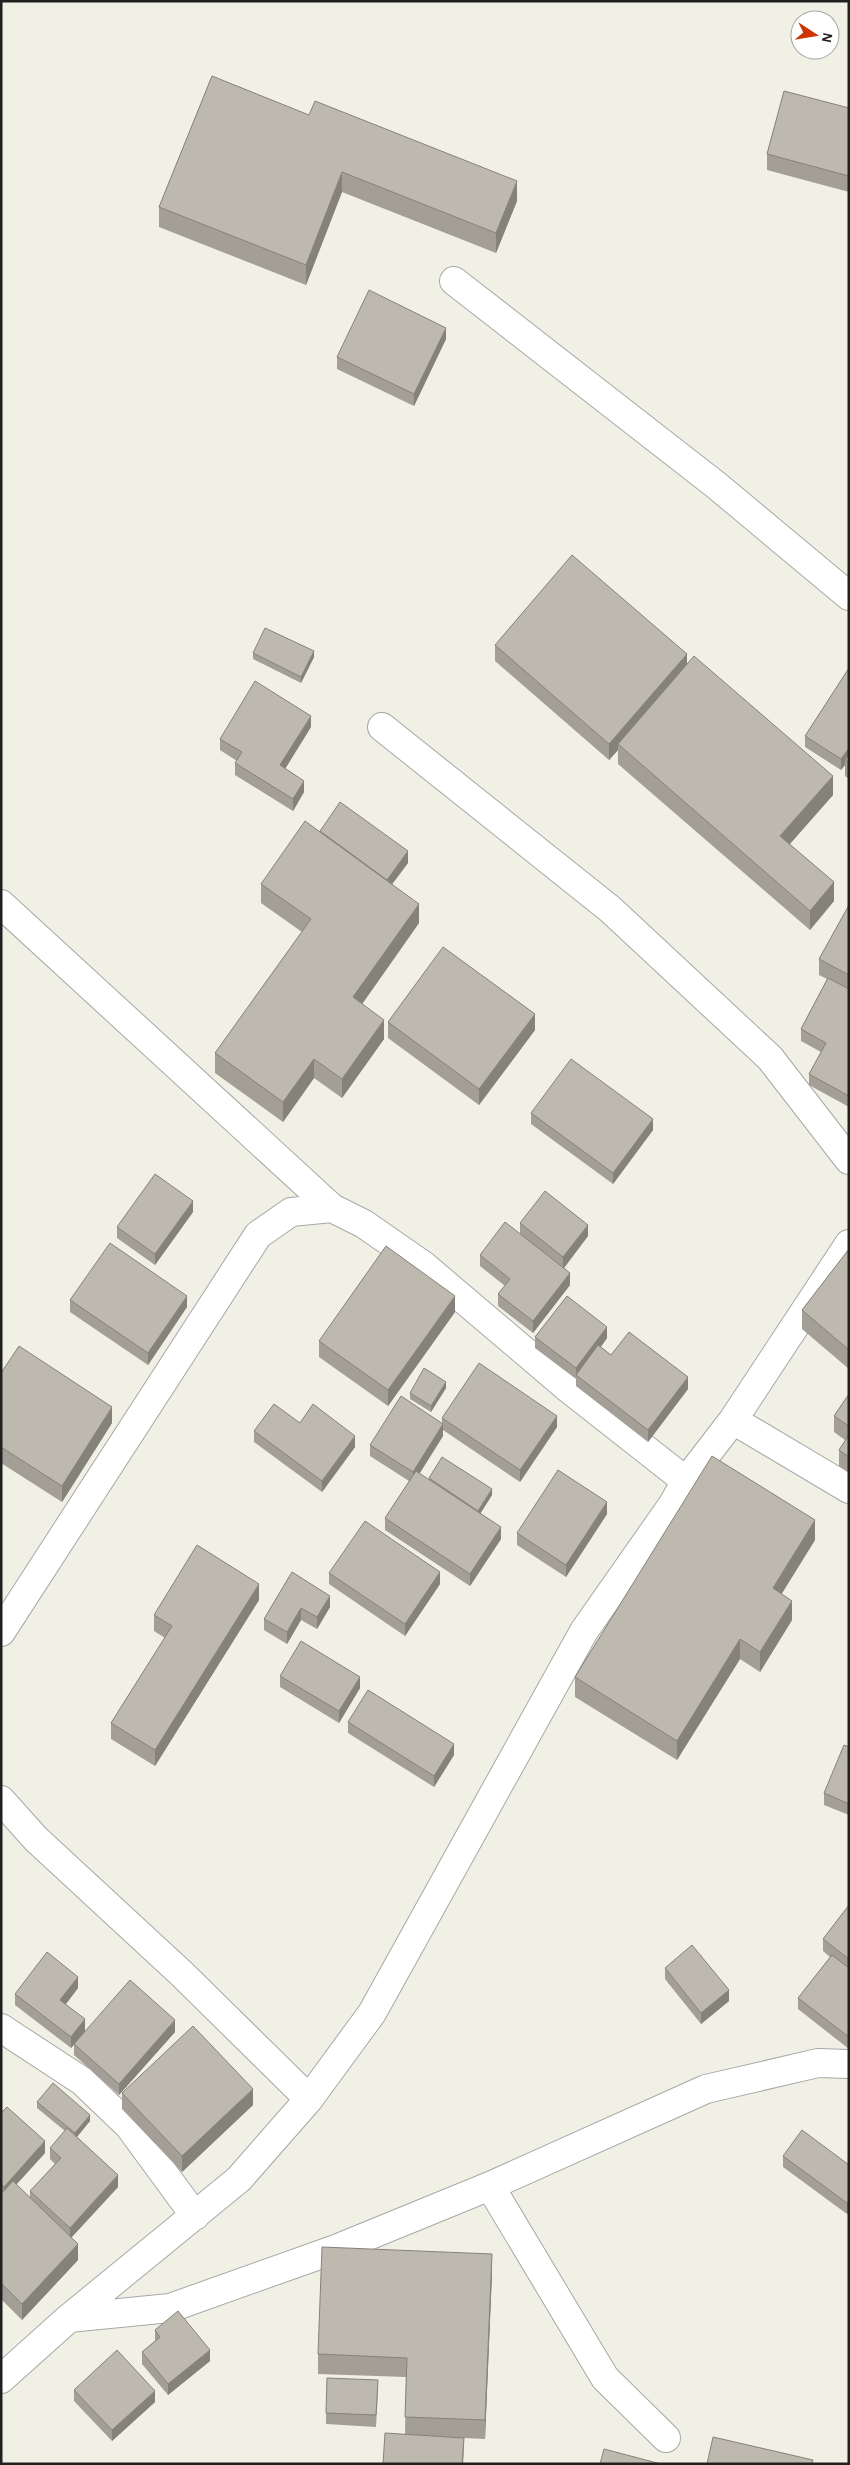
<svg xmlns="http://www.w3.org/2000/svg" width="850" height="2465" font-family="'Alegreya Sans',sans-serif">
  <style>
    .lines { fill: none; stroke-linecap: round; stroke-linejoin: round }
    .minor-casing { stroke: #a7a7a7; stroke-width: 30 }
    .minor { stroke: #fff; stroke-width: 28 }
    .wall { fill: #a39f96 }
    .shaded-wall { fill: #85827a }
    .building { fill: #beb9ae; stroke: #85827a }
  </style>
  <rect width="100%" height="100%" fill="#f1f0e5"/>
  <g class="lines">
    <g class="minor-casing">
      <path id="minor" d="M454,281l262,204 133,111
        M382,727l228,182 160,149 79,102
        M1,904l331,304
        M733,1420l116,69
        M1,1632l257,-397 33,-23 41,-4 32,16 59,41 146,124 117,92
        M1,1800l35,39 146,135 127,125
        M1,2028l81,53 47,45 66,90
        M490,2186l115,192 61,60
        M69,2318l101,-10 166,-59 154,-63 216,-97 112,-26 31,1
        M1,2379l68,-61 170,-139 70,-80 63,-86 212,-382 89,-127 13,-23 47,-61 116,-176"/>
    </g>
    <use href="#minor" class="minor"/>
  </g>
  <path class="wall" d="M212,76l305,125 -21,52 -154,-61 -36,93 -147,-58v-20z
    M849,108v84l-82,-22v-16z
    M446,339l-32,67 -77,-37v-12z
    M495,645l192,19 146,131 -43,49 44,57 -24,29 -192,-166v-14l-9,10 -114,-99z
    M253,653l61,4 -13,26 -48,-24z
    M849,668v111l-4,-3v-11l-4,5 -36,-23v-11z
    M311,727l-26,42 19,23 -11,19 -58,-36v-12l2,-2 -17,-11v-11z
    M320,832l88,31 -16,21 27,39 -57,81 22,35 -42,59 -28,-20 -31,44 -68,-49v-20l87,-121 -41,-29v-19z
    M849,905v202l-40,-22v-11l12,-22 -20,-11v-12l26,-50 -8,-4v-16z
    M388,1022l147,8 -56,75 -91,-67z
    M531,1113l122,17 -40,54 -82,-60z
    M193,1212l-38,53 -38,-27v-11z
    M520,1223l68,13 -24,32 6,17 -37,48 -35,-27v-12l7,-8 -25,-20v-11l40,-21z
    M849,1249v120l-47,-40v-19z
    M70,1300l117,7 -39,58 -78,-53z
    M455,1312l-67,94 -69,-49v-16z
    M535,1337l72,1 -6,9 10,8 77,34 -40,53 -72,-56v-7l-41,-31z
    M1,1373l111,50 -50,79 -61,-39z
    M446,1388l-15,24 -21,-13v-6z
    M849,1394v79l-10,-7v-16l6,-10 -11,-8v-16z
    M442,1418l115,9 -37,55 -77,-52v6l-24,38 10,6v-2l63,17 -12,19 21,25 -31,47 -85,-56v-12l24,-37 -39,-25v-11l72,-22z
    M300,1423l55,24 -33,45 -68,-50v-11z
    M607,1514l-41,63 -49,-32v-12z
    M815,1540l-34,54 11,26 -32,52 -20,-13 -63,101 -102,-63v-20z
    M292,1572l38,35 -13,22 -16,-9 -14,24 -23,-14v-11z
    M329,1573l111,11 -35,52 -76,-52z
    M259,1600l-104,166 -44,-27v-16l54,-85 -11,-7v-16z
    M280,1676l80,12 -21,35 -59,-36z
    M348,1722l106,33 -20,32 -86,-54z
    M849,1747v68l-25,-10v-12z
    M849,1905v144l-51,-40v-11l32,-41 -7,-6v-12z
    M665,1968l64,33 -28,23 -36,-45z
    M78,1988l-13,17 20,26 90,1 -56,63 -45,-40v-10l-3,3 -56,-43v-11z
    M122,2093l131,12 -71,67 -60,-63z
    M37,2102l53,19 -13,16 41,50 -47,51 7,22 -56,60 -21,-21v-186l44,40 -29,32 14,13v-7l25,-27 -5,-5v-11l15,-17 -28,-23z
    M783,2156l66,9 -2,49 -64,-47z
    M492,2273l-7,166 -21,-1 -1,26h-80l22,-30 1,-57 -88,-3v-20z
    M155,2330l55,31 -42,34 -26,-31v-12l13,-11z
    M74,2390l81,12 -43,39 -38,-40z
    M378,2391l-2,36 -50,-3v-11z"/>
  <path class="shaded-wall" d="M342,172v20l-36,93v-20z
    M517,181v20l-21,52v-20z
    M446,328v11l-32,67v-12z
    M314,651v6l-13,26v-6z
    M687,654v16l-69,74v6l-9,10v-16z
    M311,716v11l-31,50v-12z
    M849,748v11l-4,1v5l-4,5v-11z
    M833,776v19l-53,60v-19z
    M304,781v11l-11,19v-12z
    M408,851v12l-21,28v-11z
    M834,882v19l-24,29v-19z
    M419,904v19l-66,94v-20z
    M535,1014v16l-56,75v-16z
    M384,1020v19l-42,59v-19z
    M314,1059v19l-31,44v-20z
    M653,1119v11l-40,54v-11z
    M193,1201v11l-38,53v-11z
    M588,1225v11l-25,33v-12z
    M570,1273v12l-37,48v-12z
    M187,1296v11l-39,58v-12z
    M455,1296v16l-67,94v-16z
    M607,1327v11l-29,39 -2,-2v-7z
    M688,1377v12l-40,53v-12z
    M446,1382v6l-15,24v-6z
    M112,1407v16l-50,79v-16z
    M557,1416v11l-37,55v-12z
    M443,1424v12l-30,48v-12z
    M355,1436v11l-33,45v-11z
    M492,1489v6l-14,22v-6z
    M607,1502v12l-41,63v-12z
    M815,1520v20l-42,68v-20z
    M501,1527v12l-31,47v-12z
    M440,1572v12l-35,52v-12z
    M259,1584v16l-104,166v-16z
    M330,1596v11l-13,22v-12z
    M792,1601v19l-32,52v-20z
    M301,1608v12l-14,24v-12z
    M740,1639v20l-63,101v-19z
    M360,1677v11l-21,35v-12z
    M454,1744v11l-20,32v-11z
    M78,1977v11l-18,24v-12z
    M729,1990v11l-28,23v-11z
    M85,2019v12l-14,17v-11z
    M175,2020v12l-56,63v-11z
    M253,2089v16l-71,67v-16z
    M90,2115v6l-15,18v-6z
    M45,2141v12l-41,45v-11z
    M118,2175v12l-48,52v-11z
    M849,2201v11l-2,2v-11z
    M78,2244v16l-56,60v-16z
    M492,2254v19l-7,166v-19z
    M210,2350v11l-42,34v-11z
    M155,2391v11l-43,39v-11z
    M464,2438l-1,26h-1z"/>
  <path class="building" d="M212,76l97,39 6,-14 202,80 -21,52 -154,-61 -36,93 -147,-58z
    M784,91l65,17v68l-82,-22z
    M369,290l77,38 -32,66 -77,-37z
    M572,555l115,99 -78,90 -114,-99z
    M265,628l49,23 -13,26 -48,-24z
    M694,656l139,120 -53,60 54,46 -24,29 -192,-167z
    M849,668v80l-8,11 -36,-23z
    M255,681l56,35 -31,49 24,16 -11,18 -58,-36 7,-11 -22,-13z
    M849,754v9l-4,-3z
    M340,802l68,49 -21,29 -67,-49z
    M305,821l114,83 -66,93 31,23 -42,59 -28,-20 -31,43 -68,-49 96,-134 -50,-35z
    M849,905v70l-30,-16z
    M443,947l92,67 -56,75 -91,-67z
    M828,978l21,11v107l-40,-22 17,-31 -25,-14z
    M571,1059l82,60 -40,54 -82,-60z
    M155,1174l38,27 -38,53 -38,-27z
    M545,1191l43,34 -25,32 -43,-34z
    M505,1222l65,51 -37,48 -35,-27 12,-15 -30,-24z
    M110,1243l77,53 -39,57 -78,-53z
    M386,1246l69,50 -67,94 -69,-49z
    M849,1249v101l-47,-40z
    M567,1296l40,31 -31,41 -41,-31z
    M629,1332l59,45 -40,53 -72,-55 22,-30 13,10z
    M19,1346l93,61 -50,79 -61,-39v-74z
    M479,1363l78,53 -37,54 -78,-52z
    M424,1368l22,14 -15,24 -21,-13z
    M849,1394v32l-15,-10z
    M401,1396l42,28 -30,48 -43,-27z
    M274,1404l26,19 13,-19 42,32 -33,45 -68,-50z
    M849,1435v22l-10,-7z
    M712,1456l103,64 -42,68 19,13 -32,51 -20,-13 -63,102 -102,-64z
    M442,1457l50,32 -14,22 -49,-33z
    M558,1470l49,32 -41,63 -49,-32z
    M416,1471l85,56 -31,47 -85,-56z
    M365,1521l75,51 -35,52 -76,-51z
    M197,1545l62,39 -104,166 -44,-27 61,-97 -18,-11z
    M292,1572l38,24 -13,21 -16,-9 -14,24 -23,-13z
    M301,1641l59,36 -21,34 -59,-35z
    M368,1690l86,54 -20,32 -86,-54z
    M844,1745l5,2v57l-25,-11z
    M849,1905v54l-26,-20z
    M692,1945l37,45 -28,23 -36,-45z
    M47,1952l31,25 -18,23 25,19 -14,18 -56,-43z
    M832,1955l17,13v69l-51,-39z
    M130,1980l45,40 -56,64 -45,-40z
    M193,2026l60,63 -71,67 -60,-63z
    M53,2083l37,32 -15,18 -38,-31z
    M7,2107l38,34 -41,46 -3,-3v-71z
    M67,2128l51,47 -48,53 -40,-37 31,-33 -11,-10z
    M802,2130l47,35v36l-2,2 -64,-47z
    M13,2181l65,63 -56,60 -21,-21v-89z
    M322,2247l170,7 -7,166 -80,-3 2,-59 -89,-4z
    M178,2311l32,39 -42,34 -26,-32 18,-15 -5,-7z
    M117,2350l38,41 -43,39 -38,-40z
    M327,2378l51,2 -2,35 -50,-2z
    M385,2433l79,5 -2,26h-79z
    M713,2437l100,23 -1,4h-105z
    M604,2449l57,15h-61z"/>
  <rect width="850" height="2465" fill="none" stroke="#202020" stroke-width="5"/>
  <g transform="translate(815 35) rotate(102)"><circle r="24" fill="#ffffff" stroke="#a6a6a6"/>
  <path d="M0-4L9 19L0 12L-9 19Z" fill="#cf3300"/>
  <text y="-8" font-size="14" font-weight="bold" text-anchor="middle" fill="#202020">N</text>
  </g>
</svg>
